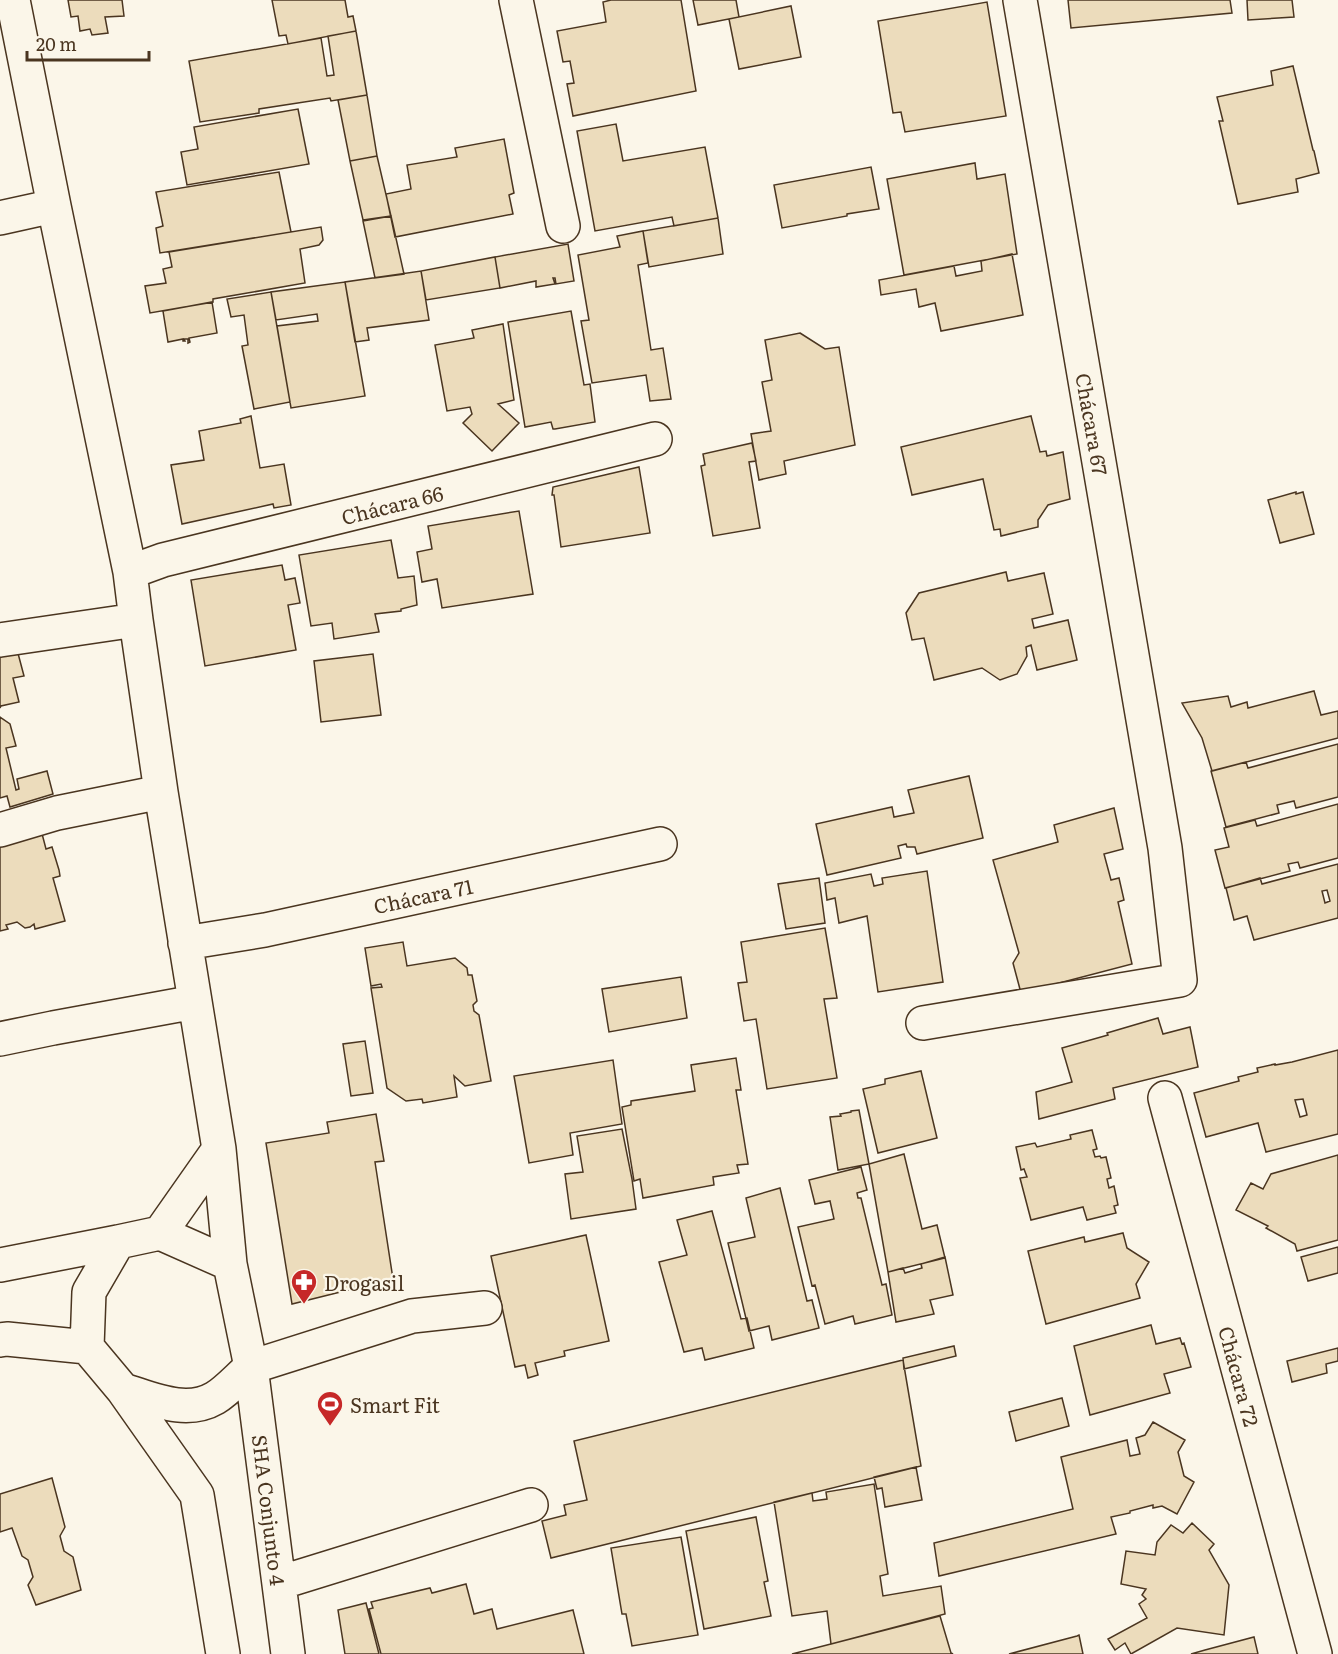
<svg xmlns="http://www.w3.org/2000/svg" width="1338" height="1654" font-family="Literata,serif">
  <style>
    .building { fill: #ecdcbc; stroke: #4a3520; stroke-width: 1.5; fill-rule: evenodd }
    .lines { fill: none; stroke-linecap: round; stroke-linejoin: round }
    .minor-casing { stroke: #4a3520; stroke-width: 36 }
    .minor { stroke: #fbf6e9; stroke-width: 33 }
    .labels { text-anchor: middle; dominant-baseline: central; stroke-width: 4.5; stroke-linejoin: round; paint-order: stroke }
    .street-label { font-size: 20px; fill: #4a3520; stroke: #fbf6e9 }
    .poi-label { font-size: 20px; fill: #4a3520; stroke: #fbf6e9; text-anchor: start }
  </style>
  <rect width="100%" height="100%" fill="#fbf6e9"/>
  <path class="building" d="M68,0h54l2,16 -19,1 3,16 -16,2 -2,-6 -10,2 -2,-15 -7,1z
    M272,0h73l3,17 5,-1 3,15 -68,13 -2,-9 -7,1z
    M611,0h70l15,91 -123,25 -6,-32 7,-1 -4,-22 -7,1 -6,-31 49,-9 -3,-20z
    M693,0h43l3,17 -41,8z
    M1068,0h162l2,13 -161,15z
    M1247,0h45l2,17 -46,3z
    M987,2l19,114 -101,16 -4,-20 -8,1 -15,-92z
    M791,6l10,51 -62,12 -10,-50z
    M356,31l11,64 -36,6 -1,-3 -71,11v4l-59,9 -11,-61 132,-23 6,38 7,-1 -6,-39z
    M1293,66l20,84 1,1 5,22 -23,6 2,13 -60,12 -19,-83h4l-6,-24 56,-12 -2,-14z
    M367,95l10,61 -27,5 -12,-61z
    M298,109l11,55 -122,21 -6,-33 17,-3 -4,-22z
    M616,124l7,37 82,-14 13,71 -44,8 -2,-9 -77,14 -18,-100z
    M504,139l10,54 -5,2 4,19 -118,23 -9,-43 25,-5 -4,-24 50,-8 -2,-9z
    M377,156l14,60 -28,4 -13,-59z
    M975,163l2,16 28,-5 12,80 -113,21 -17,-96z
    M871,167l8,42 -32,5v2l-65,12 -8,-43z
    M279,172l12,60 -131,21 -4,-25 7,-2 -7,-34z
    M391,216l13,58 -29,4 -12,-57z
    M718,218l5,36 -74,13 -6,-36z
    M321,227l2,13 -4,5 -19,4 5,34 -92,16v3l-63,11 -5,-27 21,-3 -3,-14 9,-2 -3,-15z
    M643,231l5,32 -10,2 13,85 12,-2 8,51 -21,2 -4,-26 -54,8 -11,-62 8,-1 -11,-65 42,-8 -3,-11z
    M568,244l6,37 -18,3 -1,-6h-2l2,6 -19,3v-6l-36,7 -5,-31z
    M1012,254l11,61 -82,16 -6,-28 -16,4 -3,-18 -35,6 -2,-15 75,-14 2,10 26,-5 -1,-10z
    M495,257l5,31 -74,12 -5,-29z
    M421,271l8,49 -62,8 2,12 -14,2 -10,-60z
    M345,282l20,114 -74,12 -14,-82 41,-5 -1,-7 -41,6 -5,-28z
    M271,292l19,110 -36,7 -12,-63 6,-1 -4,-30 -13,2 -4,-18z
    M212,302l5,31 -28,5 1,4 -2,1v-4h-4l1,2h-2v-2l-15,3 -5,-31z
    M571,311l13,74 6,-1 5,38 -40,7h-2l-2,-7 -26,5 -17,-105z
    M503,324l11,76 -16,4 21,19 -27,28 -29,-28 9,-9 -2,-7 -23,4 -12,-66 39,-7 -2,-8z
    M800,333l25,16 14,-2 16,98 -71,16 2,13 -27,6 -8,-46 20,-3 -9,-49 10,-2 -7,-40z
    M251,416l9,52 24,-4 7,41 -17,3 -1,-4 -91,20 -11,-59 33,-5 -5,-29 42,-8 -1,-4z
    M1031,416l9,36 6,-1 1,5 16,-4 7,47 -22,6 -10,15v7l-37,9 -1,-7 -6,1 -11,-51 -71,16 -11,-48z
    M752,443l4,18 -7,1 11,66 -47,8 -12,-70 4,-1 -2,-11z
    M639,467l11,66 -89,14 -7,-52h-2l1,-8z
    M1296,492v2l7,-2 11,42 -34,9 -12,-43z
    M519,511l14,83 -91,14 -5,-29 -15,3 -5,-30 15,-3 -4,-23z
    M391,540l7,38 16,-2 3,29 -16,4v2l-26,3 4,18 -45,7 -2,-16 -21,3 -12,-71z
    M282,565l3,15 10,-2 5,25 -12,2 8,45 -91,16 -14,-86z
    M1006,572l2,9 36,-8 9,41 -21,5 2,9 34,-8 9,40 -40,10 -6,-25 -5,2 1,9 -10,18 -17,6 -18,-12 -48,12 -10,-42 -12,2 -6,-27 13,-20z
    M15,642l9,34 -11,2 6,24 -18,4 -1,2v-62z
    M373,654l8,61 -60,7 -7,-61z
    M1314,691l7,24 17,-4v27l-126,33 -10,-33 -20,-35 46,-7 3,11 16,-5 1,6z
    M0,717l10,7 6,22 -10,2 10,42 3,-1 -2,-10 30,-8 6,23 -43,13 -3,-11 -7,2z
    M1338,744v53l-42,11 -2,-7 -17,4 2,8 -53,14 -15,-56 35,-9 2,6z
    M969,776l14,62 -66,16 -2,-7h-8l-1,-3 -8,2 3,12 -74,17 -11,-51 76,-17 2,10 20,-4 -6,-23z
    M1338,804v54l-38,10 -2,-6 -10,2 2,7 -65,17 -10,-38 14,-3 -5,-19 31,-8 2,6z
    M1114,808l9,41 -19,5 7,26 8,-2 5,22 -6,2 14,62 -111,29 -8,-30 6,-10 -26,-93 65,-18 -4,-17z
    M40,826l6,23 6,-2 7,23 1,6 -7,2 12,43 -30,8 -1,-5 -4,3 -5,1 -8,-6 -11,3 2,4 -8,2v-94z
    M1338,864v54l-84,22 -7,-24 -13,4 -8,-32 34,-10 2,6zM1327,890l3,11 -5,2 -3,-12z
    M927,871l16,111 -65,10 -11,-76 -28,7 -4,-25 -8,2 -2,-17 46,-9 3,12 9,-2 -1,-6z
    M819,878l6,45 -39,6 -8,-45z
    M825,928l12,70 -13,1 13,79 -70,11 -11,-70 -12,2 -6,-38 9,-1 -6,-40z
    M403,942l4,24 48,-8 12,10 1,7h4l5,26 -4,4 1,6 5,4 12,66 -26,5 -11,-10 3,21 -34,6 -1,-4 -16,2 -19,-13 -16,-100 11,-1 -1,-3 -10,2 -6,-38z
    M681,977l6,41 -78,14 -7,-43z
    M1158,1018l5,16 27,-7 8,40 -85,21 2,11 -76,20 -3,-27 36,-10 -10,-34 46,-13 -1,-2z
    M365,1041l8,52 -22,3 -8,-52z
    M1338,1050v84l-72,18 -8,-29 -52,14 -12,-44 45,-12 -1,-4 20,-5 -1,-4 18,-4v1l17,-3zM1303,1099l4,16 -7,2 -5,-17z
    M736,1058l5,32h-5l12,74 -11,1 2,8 -26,4 1,8 -71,13 -3,-19 -6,2 -12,-74 9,-2v-4l64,-10 -4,-26z
    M613,1060l9,64 -52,9 3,22 -44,8 -15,-87z
    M921,1071l16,67 -59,15 -15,-64 22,-5v-5z
    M859,1110l10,54 -31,6 -8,-53 11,-1 -1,-2 11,-2v-1z
    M376,1114l8,47 -9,1 18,117 -101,25 -26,-161 63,-10 -2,-11z
    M622,1129l10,50 4,30 -65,10 -6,-45 18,-2 -6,-36z
    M1092,1130l5,19 -4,1 2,7 5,-1 1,2 5,-1 5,21 -4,1 2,9 5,-2 4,19 -4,1 2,7 -29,7 -4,-13 -52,13 -11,-42 7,-1 -3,-8 -3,1 -5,-23 19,-4 2,4 34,-8 -1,-4z
    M904,1154l18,75 15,-4 8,33 -57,14 -19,-108z
    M1338,1155v85l-41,11 -2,-7 -29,-16 2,-2 -32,-16 15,-27 12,6 8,-15z
    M861,1167l6,23 -10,3 1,5h3l21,87 4,-1 6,31 -37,9 -2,-8 -28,8 -10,-39 -3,1 -14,-59 36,-8 -4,-18 -15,3 -6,-24z
    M780,1188l27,113 5,-1 7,28 -47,12 -3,-14 -20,5 -21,-88 27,-6 -9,-39z
    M712,1211l29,108 6,-1 7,30 -49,12 -3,-12 -18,4 -25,-90 28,-7 -10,-35z
    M1123,1233l4,15 22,14 -13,22 4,14 -94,26 -18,-73 56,-14 1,5z
    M586,1235l23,106 -45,10 1,5 -30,7 3,12 -10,3 -3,-13 -10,2 -24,-111z
    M1338,1247v26l-30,8 -7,-24z
    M945,1257l8,38 -23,5 4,14 -38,8 -8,-50 15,-4 2,5 17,-5 -1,-4z
    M1151,1325l5,19 24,-6 2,6 2,-1 7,24 -27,7 6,19 -80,22 -16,-69z
    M954,1346l2,10 -52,13 -1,-11z
    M1338,1348v13l-12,3 1,9 -35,9 -5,-21z
    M903,1360l18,106 -370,92 -9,-37 24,-6 -2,-10 23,-5 -13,-59z
    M1062,1398l7,28 -53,15 -7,-29z
    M1153,1422l32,18 -7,12 6,24 10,6 -17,32 -15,-8 -9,2v-3l-23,6v2l-19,4 5,17 -177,42 -5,-33 139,-34 -12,-52 66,-17 3,16 10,-2 -4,-16 9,-3z
    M916,1467l6,33 -37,7 -3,-19 -5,1 -3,-12z
    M52,1478l13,49 -5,9 4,15 9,6 8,33 -45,15 -8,-20 5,-8 -5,-17 -6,-4 -10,-28 -12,4v-38z
    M874,1484l14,90 -8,2 3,20 58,-10 4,28 -114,30 -4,-33 -35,5 -18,-114 38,-9 1,8 14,-2 -1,-7z
    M756,1517l12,64 -4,1 7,34 -67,13 -18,-98z
    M1192,1523l22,21 -5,6 20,35 -5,50 -47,-7 -46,26 -6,-11 -10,7 -7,-11 39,-21 -8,-14 7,-5 -4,-4 4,-6 -25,-5 5,-33 29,4 2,-13 14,-17 12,8z
    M681,1537l17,98 -66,11 -6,-32h-4l-11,-66z
    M466,1584l8,30 18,-5 5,20 76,-19 11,44h-203l-12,-45 4,-1 -2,-6 59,-14 2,5z
    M366,1603l13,51h-34l-7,-44z
    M940,1616l11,37 2,1h-161z
    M1079,1635l4,19h-74l68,-18z
    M1254,1637l4,17h-67l14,-4z"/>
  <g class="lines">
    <g class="minor-casing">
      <path id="minor" d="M13,0l41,206 76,366 6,48 25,172 58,357 11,115
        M516,0l47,226
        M0,218l54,-12
        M130,572l33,-12 492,-121
        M0,640l136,-20
        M0,830l57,-17 104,-21
        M185,943l80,-13 395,-86
        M923,1023l257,-43 -15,-132 -145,-848
        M0,1039l53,-11 142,-26
        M1165,1098l150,556
        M160,1233l59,-84
        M0,1265l118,-23
        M0,1340l7,-1 80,8
        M123,1390c30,9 63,25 92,8 12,-7 25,-22 36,-31l-21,-103 -70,-31 -42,9 -29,50 -2,55 36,43 74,105 26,159
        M279,1583l252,-78
        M288,1654l-37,-287 161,-51 73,-8"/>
    </g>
    <use href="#minor" class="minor"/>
  </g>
  <defs>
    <g id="pharmacy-pin" transform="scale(1.35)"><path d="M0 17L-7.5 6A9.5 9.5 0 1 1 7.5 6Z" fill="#c62828" stroke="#fbf6e9"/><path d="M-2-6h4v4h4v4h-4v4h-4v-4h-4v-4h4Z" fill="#fff"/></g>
    <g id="stadium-pin" transform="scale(1.35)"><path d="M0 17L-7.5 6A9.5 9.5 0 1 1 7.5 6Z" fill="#c62828" stroke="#fbf6e9"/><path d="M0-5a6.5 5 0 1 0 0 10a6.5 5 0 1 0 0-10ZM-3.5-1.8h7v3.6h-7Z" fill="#fff"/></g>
  </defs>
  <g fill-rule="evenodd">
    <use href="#pharmacy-pin" x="304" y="1282"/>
    <use href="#stadium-pin" x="330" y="1404"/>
  </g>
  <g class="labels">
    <g class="street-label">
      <text transform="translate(1093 424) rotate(80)">Chácara 67</text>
      <text transform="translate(392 504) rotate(-14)">Chácara 66</text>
      <text transform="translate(423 895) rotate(-12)">Chácara 71</text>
      <text transform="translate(1240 1376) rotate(75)">Chácara 72</text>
      <text transform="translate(270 1510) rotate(83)">SHA Conjunto 4</text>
    </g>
    <g class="poi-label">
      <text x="324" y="1282">Drogasil</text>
      <text x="350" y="1404">Smart Fit</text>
    </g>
  </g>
  <path d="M27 51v9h122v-9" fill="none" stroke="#4a3520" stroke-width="3"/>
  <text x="36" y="51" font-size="18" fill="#4a3520" stroke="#fbf6e9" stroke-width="4.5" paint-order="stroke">20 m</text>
</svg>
